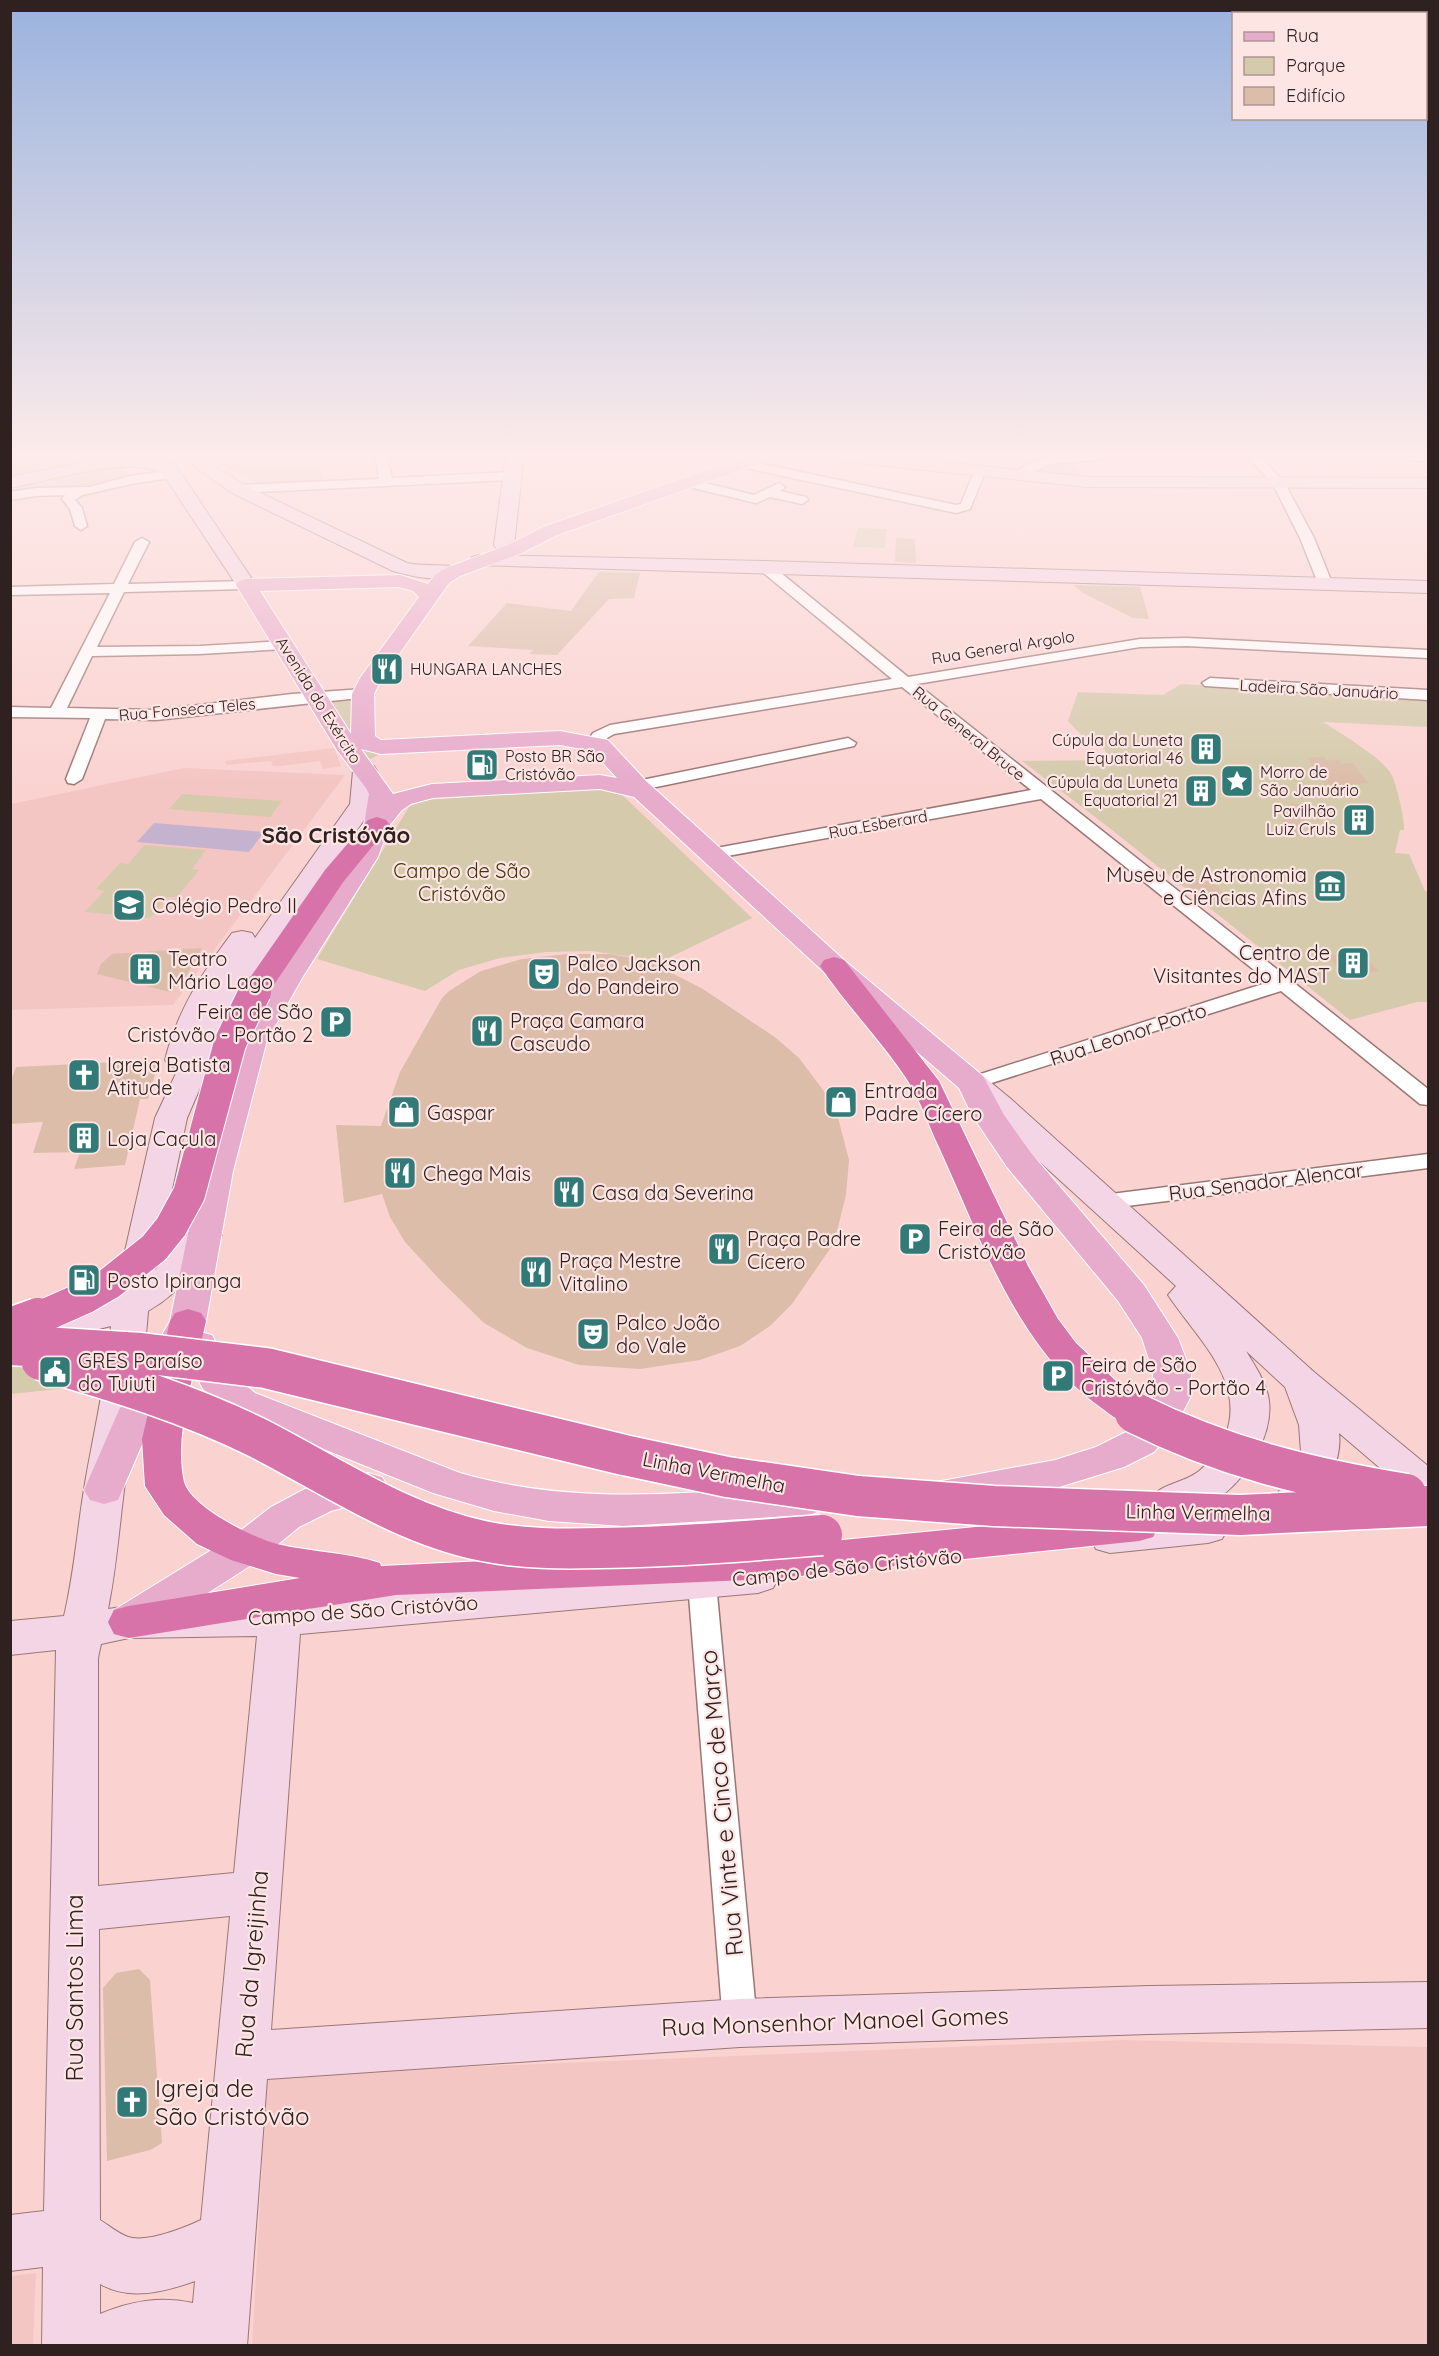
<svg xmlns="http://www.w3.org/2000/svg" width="1439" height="2356" font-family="Quicksand,sans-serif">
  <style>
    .built { fill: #f4c6c3 }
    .green { fill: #d5caac }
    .water { fill: #c5b2cf }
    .building { fill: #dbbda9 }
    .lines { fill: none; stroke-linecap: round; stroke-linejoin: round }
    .street-casing { stroke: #9a7775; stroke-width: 3 }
    .secondary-casing { stroke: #9a7775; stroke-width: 2 }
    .primary-casing { stroke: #fff; stroke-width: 2 }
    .highway-casing { stroke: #fff; stroke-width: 2 }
    .street { fill: #fff; fill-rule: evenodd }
    .secondary { fill: #f3d5e5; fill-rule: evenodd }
    .primary { fill: #e7abcb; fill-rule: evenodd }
    .highway { fill: #d773a9; fill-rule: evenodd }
    .highway-bridge-far1-casing { stroke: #fff; stroke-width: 34; stroke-linecap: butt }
    .highway-bridge-casing { stroke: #fff; stroke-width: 43; stroke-linecap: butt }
    .highway-bridge-far1 { stroke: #d773a9; stroke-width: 32 }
    .highway-bridge { stroke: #d773a9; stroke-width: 40 }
    .labels { text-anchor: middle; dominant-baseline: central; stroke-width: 4.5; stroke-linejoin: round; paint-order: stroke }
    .far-street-label { font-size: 16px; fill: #2f2120; stroke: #fde5e3 }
    .far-poi-label { font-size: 16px; fill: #2f2120; stroke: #fde5e3; text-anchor: start }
    .park-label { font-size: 20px; fill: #42350a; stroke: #fde5e3 }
    .poi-label { font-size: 20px; fill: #2f2120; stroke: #fde5e3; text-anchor: start }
    .street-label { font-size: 20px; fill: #2f2120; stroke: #fde5e3 }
    .far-district-label { font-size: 22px; font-weight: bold; fill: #2f2120; stroke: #fde5e3 }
    .near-street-label { font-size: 24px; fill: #2f2120; stroke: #fde5e3 }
    .near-poi-label { font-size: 24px; fill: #2f2120; stroke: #fde5e3; text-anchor: start }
  </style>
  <rect width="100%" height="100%" fill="#fad3d1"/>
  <path class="built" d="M334,748l7,18 -18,3 -3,-8 -39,5h-8l-2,-5 -44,4 -2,-4z
    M184,768l161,7 -172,230 -162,5v-206z
    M1123,2040l305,7v298l-1176,1 15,-271z
    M36,2273l-3,72h-22v-69z"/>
  <path class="green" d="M11,455h122l-122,25z
    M197,455h120l5,26 -57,4z
    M1060,461l13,1 7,16 -28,-1 -23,-7z
    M116,467l7,3 4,17 -42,11 -39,-12 -35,8v-6z
    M858,528l28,1 -1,19 -32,-1z
    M1181,684l247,14v29l-105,-5c16,10 57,35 67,50 6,9 15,48 14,58h-4l-5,23 14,1 16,37 3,1v110h-11l-67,18 -238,-190 -90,-69 89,-1 -7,-11 -14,-5 -22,-23 10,-29 85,3z
    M350,698l4,8 3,37 21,12 -9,5 -15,-16 -10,-23 -13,-17 1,-5z
    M602,788l17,4 133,126 -90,43 -71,-10 -45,1 -46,6 -41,12 -34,21 -108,-32 92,-152 13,-7z
    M182,794l100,7 -12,16 -101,-8z
    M144,845l62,5 -14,19 7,1 -22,27h-9l-18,21 -65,-6 19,-21 -8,-2 24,-26 8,1z
    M10,1350l87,35 -86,9z"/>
  <path class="water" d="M154,823l110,9 -15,20 -112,-10z"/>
  <path class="building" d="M896,538l19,1 1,24 -21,-1z
    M599,572l41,1 -6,25 -25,1 -52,56 -28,-1 5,-4 -66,-4 39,-43 64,8z
    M1073,585l67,2 9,32 -16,-1 -50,-25z
    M1324,757l2,3h12l3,4 12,-1 15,20 -41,4 -20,-29z
    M1195,781l17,3 -9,14 -13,-3z
    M1291,803l21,3 -14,30 -20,-4z
    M1206,877l21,18 -22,5 -21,-18z
    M202,948l-15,27 -17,17 -73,-18 4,-10 11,-10z
    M1357,951l22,20 -31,5 -21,-20z
    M567,954h44l37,7 55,28 73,49 23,20 36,48 14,54 -3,35 -12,48 -42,61 -22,22 -30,20 -40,14 -60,9 -61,-4 -52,-17 -43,-25 -42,-41 -37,-40 -15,-25 -8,-23 -38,9 -8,-78 45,1 19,-54 42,-74 7,-7 32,-20 41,-12z
    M159,1060l-11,39h-8l-15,66 -51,4 6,-17 -47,1 10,-31 -33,2v-41l6,-16z
    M139,1969l11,11 12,163 -12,7 -43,11 -4,-173 13,-15z"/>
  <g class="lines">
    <g class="street-casing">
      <path id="street" d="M375,455h12l5,23 119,-6 6,4 -6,4 -273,13 -6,-4 6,-4 141,-6z
        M1068,455h47l-6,4 -59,5 -29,14 -6,-4c13,-15 34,-17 53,-19z
        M1202,455h57l25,27 30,56 18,45 -2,3 -5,1 -7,-4 -18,-45 -27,-54 -24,-25h-41z
        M1398,455h30v7l-24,-3z
        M745,460l211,45 5,-1 15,-37h8l2,3 -16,39 -14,4 -215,-46 -2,-3z
        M173,470l6,4 -2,3 -46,7 -49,11 -7,5 7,8 5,18 -6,4 -6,-4 -5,-17 -8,-10 3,-4 -29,1 -26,4v-8l26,-4 53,-1 41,-11z
        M689,479l65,16 25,-12 6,4 -5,4 26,6 2,3 -6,4 -32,-7 -14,6 -71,-17 -2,-3z
        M142,538l7,4 -21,42 118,-3 7,4 -7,4 -122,3 -27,55 103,-1 84,-5 7,4 -7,4 -84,5 -108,2 -25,52 89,2 136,-16 71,-5 5,2 3,3 -3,3 -212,23 -51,-1 -23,60 -8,5 -6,-1 -2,-4 24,-61 -80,-1v-10l41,1 59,-115 -100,2v-8l104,-3 21,-42z
        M765,563l5,1 138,113 232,-38 47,-1 241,12v8l-241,-12 -47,1 -223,37 511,405v16l-8,-1 -139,-113 -302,96 -7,2 -7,-2 -4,-4 4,-4 304,-97 -228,-183 -330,60 -6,-1 -3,-4 3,-4 6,-1 320,-59 -129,-103 -288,47 -7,4 1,7 -2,3h-12l-3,-12 2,-3 17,-8 282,-46 -132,-109 -2,-3 2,-3z
        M1210,678l218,12v10l-223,-14 -3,-3z
        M848,738l8,5 -2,3 -217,45 -8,-5 8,-5z
        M1428,1154v14l-325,41 -8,-2 -3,-5 3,-5 8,-2z
        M702,1572l10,3 4,8 41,440 -5,11 -12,5 -12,-5 -5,-11 -35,-440 4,-8z"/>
    </g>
    <g class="secondary-casing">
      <path id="secondary" d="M122,455l26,1 28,10 80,119 -3,4h-14l-76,-115c-32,-20 -115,7 -153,14v-11z
        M178,455h20l46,30 163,78c17,4 36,0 53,5l3,4 -3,4c-22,6 -45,1 -67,-5l-161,-78z
        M506,455h18l-10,90 -3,4h-14l-3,-4z
        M819,455h57l211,22 341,1v10l-341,-1 -259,-27 -6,-1z
        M479,555l286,6 663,20v12l-956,-28 -3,-4 3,-4z
        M365,764l9,2 3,5 -2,33 -125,182 -29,54 -34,78 -32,152 38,-43 12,-3 12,3 5,8c-19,29 -44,59 -74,76 -4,61 -16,119 -24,179 -5,40 -8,80 -16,119l21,-3 151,-3 478,-42 15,5 6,11 -6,11 -15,5 -458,41 -29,396 469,-31 409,-13 279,-4v46l-279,6 -409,13 -473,32 -20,267h-205l1,-79 -33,4v-56l34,-4 12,-561 -46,5v-34l54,-5c10,-42 13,-84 20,-127 9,-54 22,-108 27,-163 -30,8 -70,17 -100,8l-1,-15 14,-5 66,-7 24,-7 41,-182 23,-49 -9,-3 -4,-6c12,-49 37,-87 67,-127l10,-2 10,2 3,5 95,-134 3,-33 3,-5zM257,1636l-23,237 -136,13v-228l3,-14 28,-6zM230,1916l-29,304c-17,8 -54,23 -73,17 -9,-3 -20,-12 -28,-17l-1,-291zM195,2281l-2,22c-33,-7 -62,-2 -93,11v-30c30,17 64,8 95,-3z
        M972,1074l11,2 28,23 303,273 114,94v35l-14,-4 -75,-64c3,21 -10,61 -29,71 -9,6 -18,3 -27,0l-6,-10 20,-28 4,-14 -2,-27 -14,-38 -39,-36c9,15 21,32 23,50 4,33 -20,73 -45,93 -9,6 -19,10 -29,13 -17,6 -23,9 -40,4l-6,-10c10,-18 34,-17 50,-30 12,-10 22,-22 27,-37 20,-54 -31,-98 -58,-139l8,-9 -215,-196 -4,-7 4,-7z
        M1208,1513l14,4 6,11 -6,11 -14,4 -98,10 -14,-4 -6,-11 6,-11 14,-4z"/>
    </g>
    <g class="primary-casing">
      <path id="primary" d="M750,455h25l-3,4 -215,76 -35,18 -62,23 -11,7 -67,95 -8,16 1,42 6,4 179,-9 48,9 38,41 198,179 139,116 21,39 27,38 113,132 34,53 13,34v24l-16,31 -21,25 -30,15 -68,21 -111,19 -14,-4 -6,-10 6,-10 124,-23 41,-13 30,-15 20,-21 7,-15v-24l-11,-34 -24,-37 -111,-134 -35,-52 -13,-27 -135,-116 -190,-175 -34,-8 -167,9 -22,6 -9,6 -13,16 -11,31 -76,121 -35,62 -34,131 -27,150 -6,11 12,3 19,38 24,20 205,80c117,34 229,19 349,12l14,5 6,10 -6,10 -14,5 -186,11 -74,-5 -55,-10 -61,-18 -204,-82 -26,-22 -17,-33 -29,54 -39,90 -14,4 -14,-4 -6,-10 35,-80 51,-89 31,-150 36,-131 37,-62 78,-121 12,-32 5,-31 -3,-6 -29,-38 -101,-165 3,-4 7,-2 154,-4 28,9 7,-9 11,-7 62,-23 35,-18zM399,587l14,4 6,6 -59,81 -8,16 -1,40 -91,-143zM560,745l32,6 25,27 -17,-3 -168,9 -39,10 -32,-45 20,5z
        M368,1473l14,4 6,10 -6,10 -51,14 -32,16 -40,33 -115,74 -15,4 -15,-4 -6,-12 6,-12 117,-72 40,-31 34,-18z"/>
    </g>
    <g class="highway-casing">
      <path id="highway" d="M377,817l9,3 4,5 -46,56 -79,117 -10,3 -10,-3 -5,-6 85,-122 43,-50z
        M834,957l10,3 95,121 89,185 30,53 18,24 40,38 32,23 6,9 -6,9c-22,7 -30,-2 -48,-15 -84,-61 -119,-169 -161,-260 -10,-21 -18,-46 -31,-66 -26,-40 -61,-75 -88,-115l4,-6z
        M188,1309l13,4 5,8c-10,47 -33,114 -22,161 7,25 69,56 93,62 34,8 69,8 103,19l1,3 390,-19 368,-36 14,4 6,11 -6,11 -14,4 -368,38 -375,16 -267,43 -15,-4 -6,-12 6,-12 15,-4 171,-28 -24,-4 -45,-14 -34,-16 -33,-29 -19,-29 -3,-47 28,-118 5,-8z"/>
    </g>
    <use href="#street" class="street"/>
    <use href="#secondary" class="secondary"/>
    <use href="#primary" class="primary"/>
    <use href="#highway" class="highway"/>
    <g class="highway-bridge-far1-casing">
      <path id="highway-bridge-far1" d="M34,1320l52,-23 24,-14 44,-35 17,-21 18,-33 41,-151 25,-51"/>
    </g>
    <g class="highway-bridge-casing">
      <path id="highway-bridge" d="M10,1328l28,-10
        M10,1345l131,8 125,15 358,87 103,22 131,19 136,10 246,9 188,-9
        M41,1360c74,21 148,44 217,78 74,38 143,86 225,103 39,8 78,8 118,7 74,-1 147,-7 221,-13
        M1135,1413c88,44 174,65 271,81"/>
    </g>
    <use href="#highway-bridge-far1" class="highway-bridge-far1"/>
    <use href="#highway-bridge" class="highway-bridge"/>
  </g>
  <linearGradient id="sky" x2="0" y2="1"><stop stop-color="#9ab3de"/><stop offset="0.58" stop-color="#fdebea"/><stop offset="1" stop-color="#fdebea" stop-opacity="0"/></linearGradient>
  <rect width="1439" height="785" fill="url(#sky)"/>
  <defs>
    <g id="restaurant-square" transform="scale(1.725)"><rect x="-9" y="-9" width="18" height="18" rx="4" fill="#317a78" stroke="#fde5e3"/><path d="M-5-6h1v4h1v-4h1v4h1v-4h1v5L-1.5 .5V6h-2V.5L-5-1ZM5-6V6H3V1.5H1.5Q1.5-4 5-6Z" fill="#fff"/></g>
    <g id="building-square" transform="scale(1.725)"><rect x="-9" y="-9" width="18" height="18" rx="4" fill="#317a78" stroke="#fde5e3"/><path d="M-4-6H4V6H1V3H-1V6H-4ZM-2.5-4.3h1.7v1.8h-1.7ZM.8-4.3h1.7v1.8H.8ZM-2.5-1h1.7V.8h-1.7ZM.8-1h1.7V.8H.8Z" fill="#fff"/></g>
    <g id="fuel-square" transform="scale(1.725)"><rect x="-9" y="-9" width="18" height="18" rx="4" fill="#317a78" stroke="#fde5e3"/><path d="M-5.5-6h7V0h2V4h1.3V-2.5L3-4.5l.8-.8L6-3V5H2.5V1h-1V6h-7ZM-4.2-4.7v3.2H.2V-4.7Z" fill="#fff"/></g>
    <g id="sight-square" transform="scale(1.725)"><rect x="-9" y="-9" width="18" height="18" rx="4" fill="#317a78" stroke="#fde5e3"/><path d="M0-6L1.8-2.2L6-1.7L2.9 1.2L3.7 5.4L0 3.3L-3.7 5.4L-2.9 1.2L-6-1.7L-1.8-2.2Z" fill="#fff"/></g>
    <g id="museum-square" transform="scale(1.725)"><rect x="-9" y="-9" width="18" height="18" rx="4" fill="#317a78" stroke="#fde5e3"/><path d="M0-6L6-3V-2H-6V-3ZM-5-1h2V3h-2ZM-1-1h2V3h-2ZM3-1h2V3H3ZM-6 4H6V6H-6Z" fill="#fff"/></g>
    <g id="school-square" transform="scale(1.725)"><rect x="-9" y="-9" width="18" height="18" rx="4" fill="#317a78" stroke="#fde5e3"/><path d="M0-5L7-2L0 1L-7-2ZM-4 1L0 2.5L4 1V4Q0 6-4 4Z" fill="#fff"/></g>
    <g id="theatre-square" transform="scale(1.725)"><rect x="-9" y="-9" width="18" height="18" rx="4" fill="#317a78" stroke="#fde5e3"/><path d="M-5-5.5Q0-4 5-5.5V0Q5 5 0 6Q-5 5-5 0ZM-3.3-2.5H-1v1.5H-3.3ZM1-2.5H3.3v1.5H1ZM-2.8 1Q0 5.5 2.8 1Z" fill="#fff"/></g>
    <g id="parking-square" transform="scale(1.725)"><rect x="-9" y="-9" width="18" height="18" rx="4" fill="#317a78" stroke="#fde5e3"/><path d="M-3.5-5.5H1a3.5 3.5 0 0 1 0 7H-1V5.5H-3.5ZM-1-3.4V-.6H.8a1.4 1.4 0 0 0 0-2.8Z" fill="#fff"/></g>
    <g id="church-square" transform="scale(1.725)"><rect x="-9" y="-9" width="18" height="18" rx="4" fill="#317a78" stroke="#fde5e3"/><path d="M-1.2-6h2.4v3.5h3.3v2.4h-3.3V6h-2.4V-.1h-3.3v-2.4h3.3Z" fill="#fff"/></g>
    <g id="shop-square" transform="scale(1.725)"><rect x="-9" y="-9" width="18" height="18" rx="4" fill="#317a78" stroke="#fde5e3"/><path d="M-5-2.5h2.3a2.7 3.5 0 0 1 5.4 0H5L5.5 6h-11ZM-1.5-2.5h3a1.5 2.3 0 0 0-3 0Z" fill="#fff"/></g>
    <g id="civic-square" transform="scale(1.725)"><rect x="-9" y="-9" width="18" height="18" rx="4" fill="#317a78" stroke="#fde5e3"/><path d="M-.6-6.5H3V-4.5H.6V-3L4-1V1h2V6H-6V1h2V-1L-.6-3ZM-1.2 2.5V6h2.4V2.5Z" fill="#fff"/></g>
  </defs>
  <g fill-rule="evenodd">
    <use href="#restaurant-square" x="387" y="669"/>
    <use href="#building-square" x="1206" y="749"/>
    <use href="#fuel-square" x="482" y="765"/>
    <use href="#sight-square" x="1237" y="781"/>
    <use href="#building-square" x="1201" y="791"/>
    <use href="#building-square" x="1359" y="820"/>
    <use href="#museum-square" x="1330" y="886"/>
    <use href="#school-square" x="129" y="905"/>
    <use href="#building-square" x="1353" y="963"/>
    <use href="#building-square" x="145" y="969"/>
    <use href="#theatre-square" x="544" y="974"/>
    <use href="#parking-square" x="336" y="1022"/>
    <use href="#restaurant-square" x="487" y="1031"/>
    <use href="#church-square" x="84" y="1075"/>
    <use href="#shop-square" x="841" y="1102"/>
    <use href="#shop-square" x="404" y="1112"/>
    <use href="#building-square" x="84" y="1138"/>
    <use href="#restaurant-square" x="400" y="1173"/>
    <use href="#restaurant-square" x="569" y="1192"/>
    <use href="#parking-square" x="915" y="1239"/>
    <use href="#restaurant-square" x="724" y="1249"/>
    <use href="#restaurant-square" x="536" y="1272"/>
    <use href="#fuel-square" x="84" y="1280"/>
    <use href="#theatre-square" x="593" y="1334"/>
    <use href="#civic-square" x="55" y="1372"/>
    <use href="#parking-square" x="1058" y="1376"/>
    <use href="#church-square" x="132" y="2102"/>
  </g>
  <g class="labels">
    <g class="far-street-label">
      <text transform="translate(1003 647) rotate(-9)">Rua General Argolo</text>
      <text transform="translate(1319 689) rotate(3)">Ladeira São Januário</text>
      <text transform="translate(319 700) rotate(58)">Avenida do Exército</text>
      <text transform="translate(187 709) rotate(-5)">Rua Fonseca Teles</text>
      <text transform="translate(969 733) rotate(39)">Rua General Bruce</text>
      <text transform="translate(878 824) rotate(-10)">Rua Esberard</text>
    </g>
    <g class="far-poi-label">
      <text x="410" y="669">HUNGARA LANCHES</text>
      <text x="1183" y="740" text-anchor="end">Cúpula da Luneta<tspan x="1183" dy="18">Equatorial 46</tspan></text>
      <text x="505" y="756">Posto BR São<tspan x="505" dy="18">Cristóvão</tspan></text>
      <text x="1260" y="772">Morro de<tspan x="1260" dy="18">São Januário</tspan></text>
      <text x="1178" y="782" text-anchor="end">Cúpula da Luneta<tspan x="1178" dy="18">Equatorial 21</tspan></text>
      <text x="1336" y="811" text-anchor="end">Pavilhão<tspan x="1336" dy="18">Luiz Cruls</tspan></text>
    </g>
    <g class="park-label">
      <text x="462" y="870">Campo de São<tspan x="462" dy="23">Cristóvão</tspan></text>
    </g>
    <g class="poi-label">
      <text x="1307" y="874" text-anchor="end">Museu de Astronomia<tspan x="1307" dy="23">e Ciências Afins</tspan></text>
      <text x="152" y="905">Colégio Pedro II</text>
      <text x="1330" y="952" text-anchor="end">Centro de<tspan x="1330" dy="23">Visitantes do MAST</tspan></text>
      <text x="168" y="958">Teatro<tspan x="168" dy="23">Mário Lago</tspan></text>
      <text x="567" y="963">Palco Jackson<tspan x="567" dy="23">do Pandeiro</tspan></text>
      <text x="313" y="1011" text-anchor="end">Feira de São<tspan x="313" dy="23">Cristóvão - Portão 2</tspan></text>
      <text x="510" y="1020">Praça Camara<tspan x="510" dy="23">Cascudo</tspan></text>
      <text x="107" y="1064">Igreja Batista<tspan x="107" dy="23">Atitude</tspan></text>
      <text x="864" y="1090">Entrada<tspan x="864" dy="23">Padre Cícero</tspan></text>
      <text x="427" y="1112">Gaspar</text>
      <text x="107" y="1138">Loja Caçula</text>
      <text x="423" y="1173">Chega Mais</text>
      <text x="592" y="1192">Casa da Severina</text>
      <text x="938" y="1228">Feira de São<tspan x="938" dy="23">Cristóvão</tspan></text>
      <text x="747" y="1238">Praça Padre<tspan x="747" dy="23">Cícero</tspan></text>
      <text x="559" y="1260">Praça Mestre<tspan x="559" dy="23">Vitalino</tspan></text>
      <text x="107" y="1280">Posto Ipiranga</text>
      <text x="616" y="1322">Palco João<tspan x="616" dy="23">do Vale</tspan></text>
      <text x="78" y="1360">GRES Paraíso<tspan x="78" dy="23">do Tuiuti</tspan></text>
      <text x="1081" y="1364">Feira de São<tspan x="1081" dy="23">Cristóvão - Portão 4</tspan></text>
    </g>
    <g class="street-label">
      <text transform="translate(1128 1034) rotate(-18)">Rua Leonor Porto</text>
      <text transform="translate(1266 1181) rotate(-7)">Rua Senador Alencar</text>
      <text transform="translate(714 1472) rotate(11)">Linha Vermelha</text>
      <text transform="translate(1198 1512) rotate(1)">Linha Vermelha</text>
      <text transform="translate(847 1567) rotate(-6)">Campo de São Cristóvão</text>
      <text transform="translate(363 1610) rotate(-4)">Campo de São Cristóvão</text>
    </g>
    <g class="far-district-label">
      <text x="336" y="835">São Cristóvão</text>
    </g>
    <g class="near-street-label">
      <text transform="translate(721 1803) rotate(-95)">Rua Vinte e Cinco de Março</text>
      <text transform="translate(251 1964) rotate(-85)">Rua da Igreijinha</text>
      <text transform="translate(74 1988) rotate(-90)">Rua Santos Lima</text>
      <text transform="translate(835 2021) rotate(-2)">Rua Monsenhor Manoel Gomes</text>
    </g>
    <g class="near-poi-label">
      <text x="155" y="2088">Igreja de<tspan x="155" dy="28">São Cristóvão</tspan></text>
    </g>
  </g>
  <rect width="1439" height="2356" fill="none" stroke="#2f2120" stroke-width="24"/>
  <rect x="1232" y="12" width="195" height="108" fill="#fde5e3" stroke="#ab9795" stroke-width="1.5"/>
  <rect x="1244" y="32" width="30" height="9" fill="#e7abcb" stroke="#ab9795" stroke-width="1.5"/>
  <text x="1286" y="42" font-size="18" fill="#2f2120">Rua</text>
  <rect x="1244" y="57" width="30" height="18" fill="#d5caac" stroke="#ab9795" stroke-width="1.5"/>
  <text x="1286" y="72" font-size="18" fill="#2f2120">Parque</text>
  <rect x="1244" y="87" width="30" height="18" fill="#dbbda9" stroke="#ab9795" stroke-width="1.5"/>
  <text x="1286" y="102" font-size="18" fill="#2f2120">Edifício</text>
</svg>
